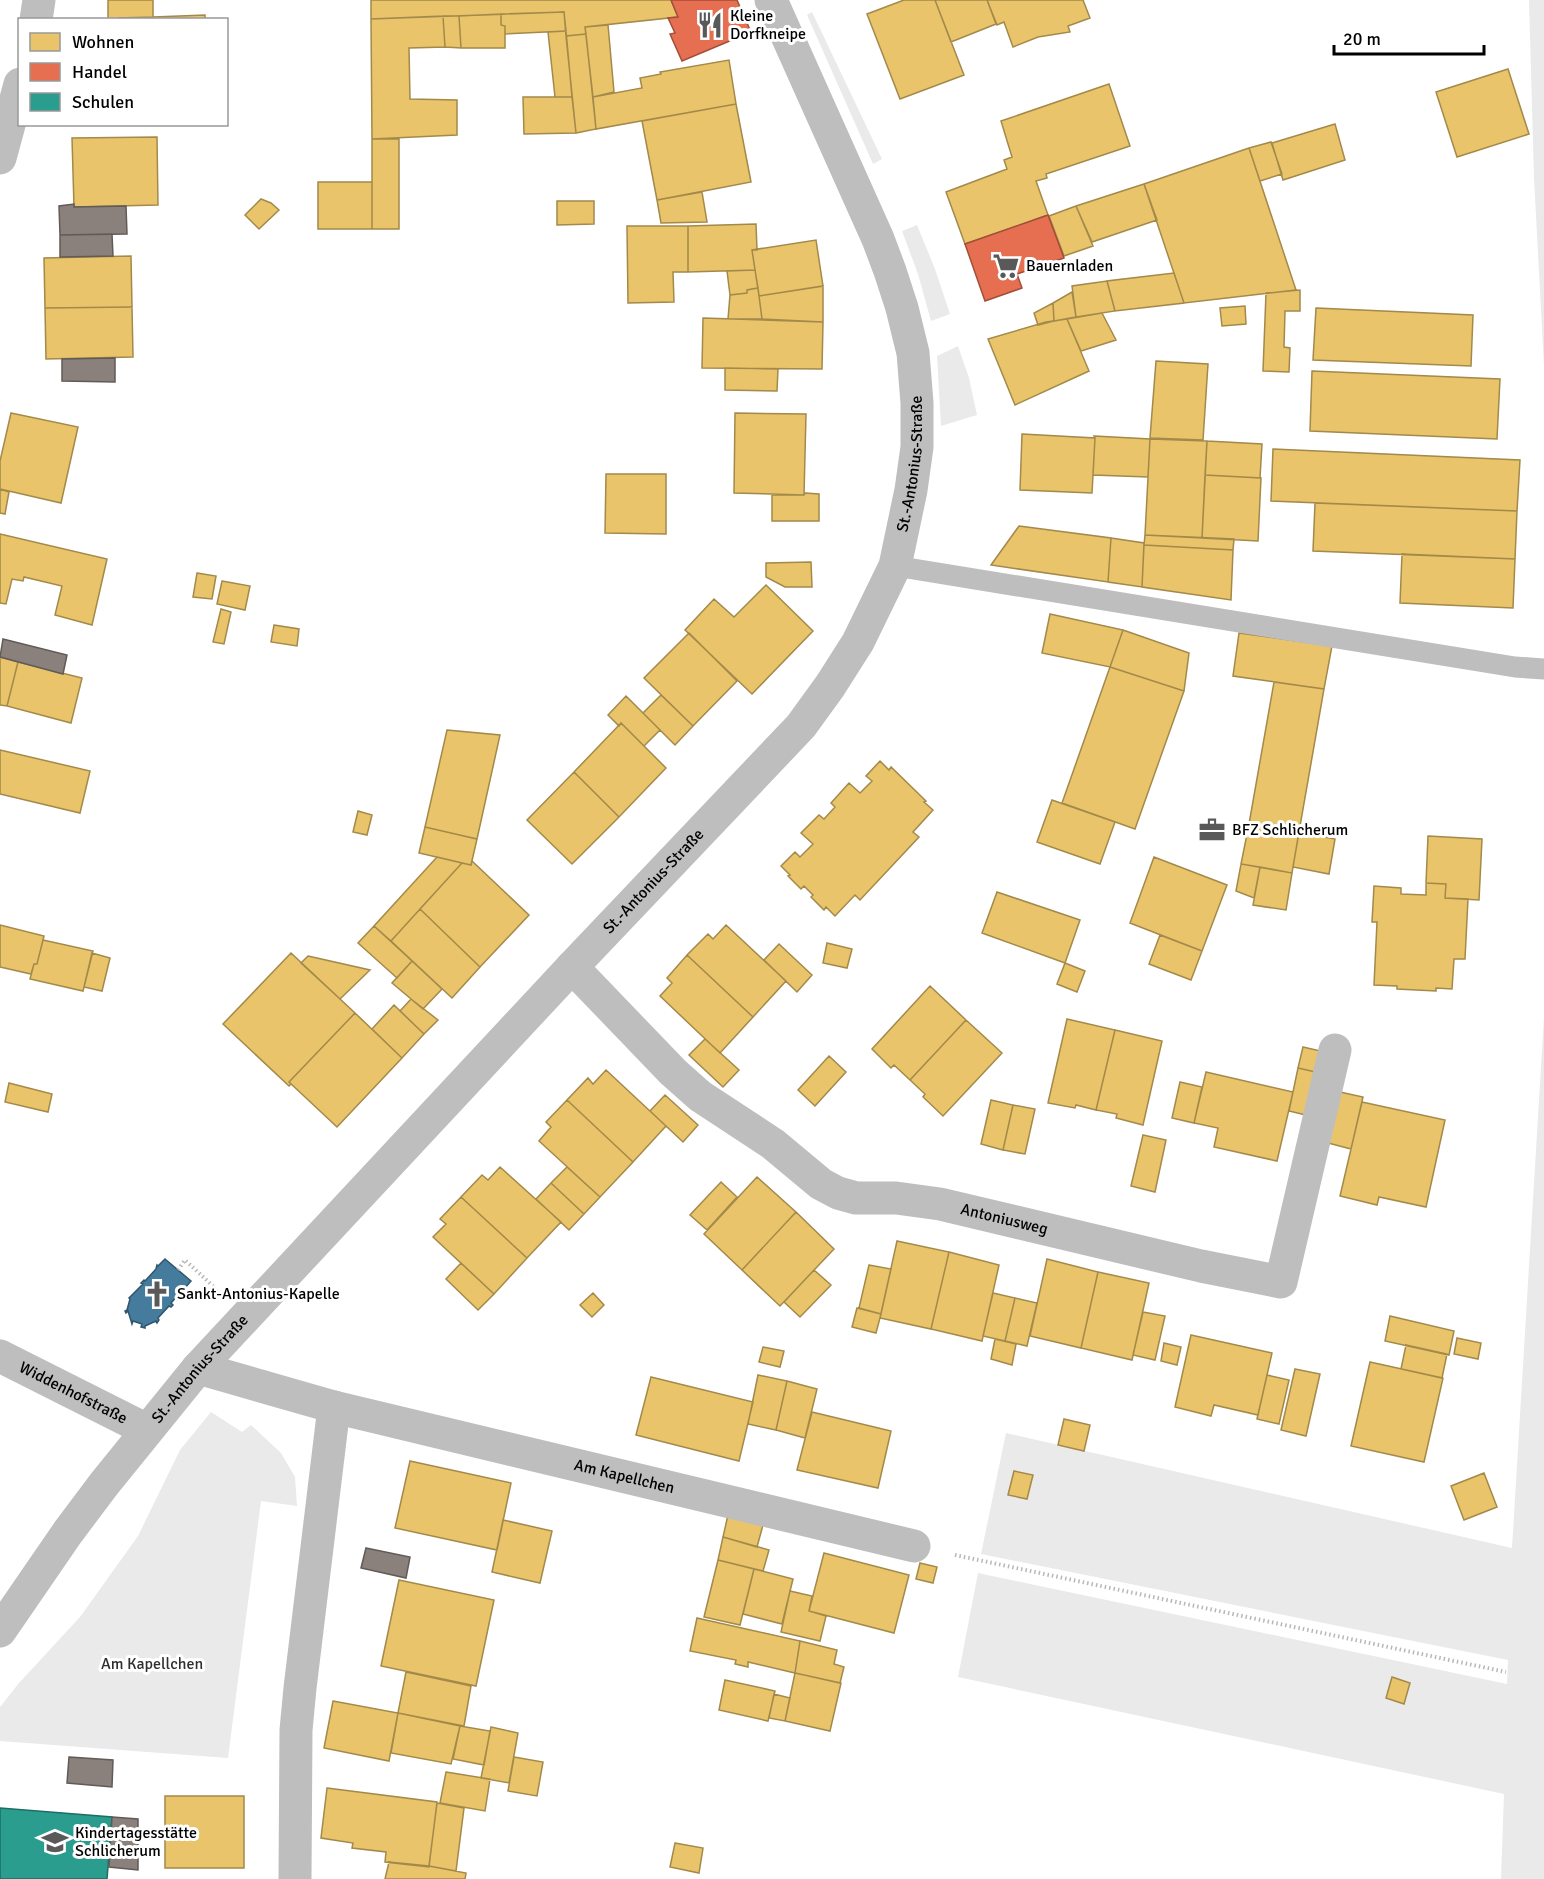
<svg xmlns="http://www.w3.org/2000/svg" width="1544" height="1879" font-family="Signika,sans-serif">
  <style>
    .green { fill: #eaeaea }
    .homes { fill: #e9c46a; stroke: #a3894a; stroke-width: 1.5 }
    .shops { fill: #e76f51; stroke: #a24e39; stroke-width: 1.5 }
    .schools { fill: #2a9d8f; stroke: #1d6e64; stroke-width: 1.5 }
    .public { fill: #457b9d; stroke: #30566e; stroke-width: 1.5 }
    .industry { fill: #8a817c; stroke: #615a57; stroke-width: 1.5 }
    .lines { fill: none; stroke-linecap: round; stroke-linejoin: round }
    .path { stroke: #b8b8b8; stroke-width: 4; stroke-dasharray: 1.5 3; stroke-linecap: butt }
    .service { stroke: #bebebe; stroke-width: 21 }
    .minor { stroke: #bebebe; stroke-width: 33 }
    .tertiary { stroke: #bebebe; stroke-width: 33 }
    .labels { text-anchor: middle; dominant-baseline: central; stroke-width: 6; stroke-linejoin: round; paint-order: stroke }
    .poi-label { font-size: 16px; fill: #000; stroke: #fff; text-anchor: start }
    .street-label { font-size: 16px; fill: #000; stroke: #fff }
    .park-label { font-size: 16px; fill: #2f2f2f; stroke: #fff }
  </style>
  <rect width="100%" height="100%" fill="#fff"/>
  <path class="green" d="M1529,0h15v366l-10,-188z
    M812,12l70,147 -9,5 -66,-149z
    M917,225l18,44 15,45 -19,7 -13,-47 -16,-43z
    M958,346l11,32 8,37 -36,11 -4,-70z
    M1544,1017v862h-43l3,-85 -546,-117 20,-104 529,111 1,-24 -527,-106 25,-121 506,115z
    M211,1412l31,20 9,-7 30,28 14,24 2,29 -36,-5 -33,257 -228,-17v-34l19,-24 61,-66 58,-81 42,-86z"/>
  <path class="homes" d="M108,0h45v17l-45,3z
    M371,0h300l7,17 -93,10 1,7 -20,2 -2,-24 -193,7z
    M904,0h31l29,75 -64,24 -33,-85z
    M935,0h52l9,24 -45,18z
    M987,0h96l7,18 -22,8 2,6 -32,5 -25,10 -9,-25 -7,3z
    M564,12l2,19 -61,3v-8l-4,-1v-11z
    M501,14v11l4,1v22h-44l-2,-32z
    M205,15v5l-87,-2 35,-1z
    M443,16l2,31 -36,1 1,51 47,1v35l-85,4 -1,-120z
    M443,16h16l2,32 -16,-1z
    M608,25l6,67 -21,5 -8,-70z
    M566,31l6,66h-17l-7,-65z
    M586,34l10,95 -20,4 -10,-97z
    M729,60l7,44 -140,25 -3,-32 49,-9 -2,-10 21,-4 -1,-2z
    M1508,69l21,65 -72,23 -21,-65z
    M1109,84l21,62 -84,28 1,4 -11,3 12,34 -83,29 -19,-52 61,-23 -3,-9 8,-3 -11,-36z
    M523,97h49l4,36 -52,1z
    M736,104l15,78 -94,18 -15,-79z
    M1335,124l10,36 -62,20 -11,-37z
    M157,137l1,68 -84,2 -2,-69z
    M372,139h27v90h-27z
    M1271,142l11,32 -22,7 -11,-33z
    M1249,148l47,142 -112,13 -40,-119z
    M318,182h54v47h-54z
    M1144,184l13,36 -65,22 -16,-36z
    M702,192l5,30 -46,1 -4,-23z
    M261,199l10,4 8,7 -20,19 -14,-14z
    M557,201h37v23l-37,1z
    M1076,206l17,40 -29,10 -15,-40z
    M756,224l1,26h-5l3,20 -67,2v-46z
    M627,226h61v46h-15l1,30 -46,1z
    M816,240l7,46 -64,10 -7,-46z
    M131,256l1,51 -87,1 -1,-50z
    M755,270l3,18 -11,2v3l-17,2 -3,-24z
    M1174,273l10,30 -69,8 -8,-30z
    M1107,281l8,30 -39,6 -4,-31z
    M823,286v36l-61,-3 -3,-23z
    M758,288l4,31h-34l2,-24 17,-2v-3z
    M1300,290v21h-15l-1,36 6,1 -1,24 -26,-1 3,-78z
    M1072,292l4,25 -22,4 -1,-18z
    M1053,303l1,18 -16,4 -4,-12z
    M1245,306l1,18 -24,2 -2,-18z
    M132,307l1,50 -87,2 -1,-51z
    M1316,308l157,7 -2,51 -158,-6z
    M1102,313l14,27 -35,11 -14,-32z
    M703,318l120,4 -1,47 -120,-1z
    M1067,319l22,52 -74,34 -27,-66 58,-17z
    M1156,361l52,3 -5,76 -53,-2z
    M725,368l53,1 -1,22 -52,-1z
    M1312,371l188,8 -3,60 -187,-8z
    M11,413l67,14 -17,76 -61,-14v-28z
    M735,413l71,1 -2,81 -70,-2z
    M1022,434l73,4 -3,55 -72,-3z
    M1094,436l56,3 -2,38 -55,-2 2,-37z
    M1150,439l57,2 -5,97 -57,-3z
    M1207,441l55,3 -2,34 -55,-3z
    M1273,449l247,11 -3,51 -246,-10z
    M606,474h60v60l-61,-1z
    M1205,475l56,3 -3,63 -56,-3z
    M0,489l9,3 -4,22 -5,-1z
    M805,493l14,1v27h-47v-26h32z
    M1315,503l202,8 -2,48 -202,-8z
    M1019,526l92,12 -3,44 -117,-17z
    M0,534l107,25 -15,66 -37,-10 7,-29 -38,-9 -1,4 -11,-2 -6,25 -6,-1z
    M1145,535l89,4 -1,11 -89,-5z
    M1111,538l33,5 -2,44 -34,-5z
    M1144,545l89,5 -2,50 -89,-13z
    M1402,554l113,5 -2,49 -113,-5z
    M811,562l1,25h-27l-19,-10v-14z
    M197,573l19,3 -4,23 -19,-2z
    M222,581l28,5 -5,24 -28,-6z
    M766,585l47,46 -61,63 -67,-64 29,-31 20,18z
    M221,609l10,3 -7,32 -11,-2z
    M1050,614l73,16 -13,37 -68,-14z
    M274,625l25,4 -2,17 -26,-4z
    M1123,630l66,23 -5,38 -74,-24z
    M689,633l48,48 -44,45 -49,-48z
    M1239,633l93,13 -8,43 -91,-13z
    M0,657l18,5 -11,44 -7,-1z
    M18,662l64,16 -11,45 -64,-17z
    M1110,667l74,24 -49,138 -73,-26z
    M1274,682l50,7 -25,143 -50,-8z
    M661,695l32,31 -18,19 -32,-32z
    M626,696l34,34 -16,16 -23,-23 -2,3 -11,-11z
    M621,723l45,45 -47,49 -45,-45z
    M447,730l53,5 -23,104 -52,-12z
    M0,750l90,21 -10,42 -80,-19z
    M880,761l9,9 2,-3 35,34 -2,1 9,8 -20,22 6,5 -59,63 -5,-5 -20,21 -9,-9 -2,3 -13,-13 2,-2 -9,-9 -3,3 -13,-13 2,-1 -9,-9 14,-14 5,5 13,-13 -12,-11 18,-18 5,4 11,-12 -4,-4 18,-20 11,10 12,-12 -6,-5z
    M574,772l45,45 -47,47 -45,-44z
    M1052,800l63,22 -15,42 -63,-22z
    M358,811l14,4 -5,20 -14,-3z
    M1249,824l50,8 -7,41 -51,-9z
    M425,827l52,12 -6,26 -52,-12z
    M1299,832l36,7 -6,35 -36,-7z
    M1428,836l54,3 -3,61 -34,-2 1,-14 -20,-1z
    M437,857l25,6 -71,78 -17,-15z
    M1154,857l73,28 -25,66 -72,-28z
    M472,861l57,54 -49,52 -60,-58 42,-46 9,2z
    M1241,864l19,3 -6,31 -18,-7z
    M1260,867l32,6 -6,37 -33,-5z
    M1426,883l20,1 -1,14 23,1 -3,60h-11l-2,30 -16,-1v3l-39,-2v-3l-23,-1 3,-63h-5l2,-36 27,2v6l25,1z
    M997,892l83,28 -15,43 -83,-30z
    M420,909l60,58 -28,31 -61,-57z
    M0,925l44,11 -7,28h-3l-3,10 -31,-7z
    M726,925l60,56 -33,36 -66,-62 21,-21 5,5z
    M374,926l38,35 -15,17 -39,-35z
    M1160,935l42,16 -11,29 -42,-16z
    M43,940l50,11 -10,40 -53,-12 4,-15h3z
    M827,943l25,6 -5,19 -24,-5z
    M779,944l33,31 -15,17 -33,-32z
    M92,953l18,5 -8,33 -18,-4z
    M291,953l64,60 -66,69 2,2 -2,2 -66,-62z
    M687,955l66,62 -33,36 -60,-57 12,-13 -5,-5z
    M308,956l62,14 -30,29 -39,-36z
    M412,961l30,28 -19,20 -31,-26z
    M1065,963l20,8 -8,21 -20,-8z
    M930,986l36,34 -56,60 -16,-15 -3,3 -19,-19z
    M411,999l27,21 -14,14 -24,-23z
    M394,1005l30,29 -22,24 -30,-29z
    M355,1013l47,45 -65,69 -48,-45z
    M1067,1019l48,11 -19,80 -20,-5 -1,3 -27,-5z
    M966,1020l36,33 -59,63 -20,-19 2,-3 -15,-14z
    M1115,1030l47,11 -19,84 -27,-7 1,-4 -21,-4z
    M705,1039l34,31 -16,17 -34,-32z
    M1303,1047l22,5 -5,21 -22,-5z
    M829,1056l17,16 -31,34 -17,-16z
    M1298,1068l22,5 -10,43 -21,-5z
    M606,1070l60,56 -33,36 -66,-62 21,-22 5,6z
    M1206,1072l87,20 -16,69 -63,-14 4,-19 -24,-5z
    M1180,1082l22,5 -8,36 -22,-5z
    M9,1083l43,11 -4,18 -43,-10z
    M1340,1092l23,5 -12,52 -23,-6z
    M665,1095l33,30 -15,17 -33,-31z
    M567,1100l66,62 -33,35 -61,-56 12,-14 -5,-5z
    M991,1100l22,5 -10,45 -22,-6z
    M1362,1102l83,18 -19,87 -47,-10 -2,8 -37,-9z
    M1013,1105l22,4 -10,45 -22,-4z
    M1143,1135l23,5 -11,52 -24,-6z
    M500,1167l61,55 -34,36 -66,-61 21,-22 6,5z
    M567,1167l33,30 -16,17 -33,-31z
    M757,1177l39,35 -54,58 -38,-36z
    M721,1182l16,15 -30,33 -17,-15z
    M551,1183l33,31 -15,16 -33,-31z
    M461,1197l66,61 -33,36 -61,-57 13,-13 -6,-5z
    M796,1212l38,37 -54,57 -38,-36z
    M897,1241l52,11 -18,77 -51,-11z
    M949,1252l50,13 -17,76 -51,-12z
    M1047,1259l51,13 -17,76 -51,-12z
    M461,1263l33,31 -16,16 -32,-31z
    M869,1265l22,4 -10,45 -22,-6z
    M814,1270l17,15 -31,32 -16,-15z
    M1098,1272l51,11 -17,77 -51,-12z
    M593,1293l11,12 -12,12 -12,-12z
    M993,1293l22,5 -10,43 -22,-5z
    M1015,1298l22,5 -10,43 -22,-5z
    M857,1308l24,6 -5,19 -24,-6z
    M1143,1312l22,4 -10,44 -22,-5z
    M1390,1316l64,15 -5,24 -64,-14z
    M1191,1335l81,18 -14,62 -44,-10 -3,11 -36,-9z
    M1457,1338l24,5 -3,16 -24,-5z
    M995,1339l21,5 -4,21 -21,-6z
    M1164,1343l17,4 -4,18 -16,-4z
    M1406,1345l41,9 -5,24 -41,-9z
    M763,1347l21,4 -4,16 -21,-5z
    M1370,1362l73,16 -19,84 -73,-16z
    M1295,1369l25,5 -14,62 -25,-6z
    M758,1375l29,6 -11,49 -28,-6z
    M1267,1375l22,5 -10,44 -22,-5z
    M651,1377l102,25 -14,59 -103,-26z
    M787,1381l30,8 -12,49 -29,-8z
    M812,1412l79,19 -13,57 -81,-18z
    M1064,1419l26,6 -6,26 -26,-6z
    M410,1461l101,22 -14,67 -102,-22z
    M1014,1471l19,4 -6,24 -19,-4z
    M1484,1473l13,34 -33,13 -13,-34z
    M728,1515l35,10 -6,22 -34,-10z
    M503,1520l49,11 -12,52 -48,-11z
    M723,1537l46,13 -6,21 -45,-11z
    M824,1553l85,22 -15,58 -85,-22z
    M718,1560l36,9 -14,56 -36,-8z
    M920,1563l17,4 -4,16 -17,-4z
    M754,1569l39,10 -11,45 -39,-10z
    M399,1580l95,20 -18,86 -95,-20z
    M790,1591l22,5 -3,15 17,5 -6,25 -39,-9z
    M697,1618l103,23 -5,32 -47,-11v5l-13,-3 1,-4 -46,-9z
    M800,1641l37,9 -3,14 10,3 -4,16 -45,-10z
    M406,1672l65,14 -7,40 -66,-13z
    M795,1673l46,10 -11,48 -45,-10z
    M1392,1677l18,6 -6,21 -18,-6z
    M725,1680l50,11 -7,30 -49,-11z
    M774,1694l16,4 -5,23 -16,-3z
    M333,1701l65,12 -9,48 -65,-13z
    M398,1713l62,13 -9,38 -60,-11z
    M460,1726l30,5 -6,34 -31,-6z
    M491,1727l27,6 -9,50 -28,-5z
    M514,1757l29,5 -6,34 -29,-5z
    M446,1772l44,7 -5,32 -45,-8z
    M327,1788l110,14 -8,65 -44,-5 1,-10 -34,-4 1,-5 -32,-5z
    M165,1796h79v72h-79z
    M437,1803l27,5 -8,63 -27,-5z
    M675,1843l28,5 -4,25 -29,-6z
    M389,1862l40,4 37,7 -1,6h-80z"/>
  <path class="shops" d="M671,0h66l14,32 -69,29 -12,-27 5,-1 -7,-15 10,-1z
    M1048,215l16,43 -47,16 5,14 -37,13 -20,-57z"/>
  <path class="schools" d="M0,1808l112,9 -5,62h-107z"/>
  <path class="public" d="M165,1259l26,22 -7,8 2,1 -3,3 -2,-1 -10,11 2,2 -2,2 -2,-1 -11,12 1,2 -2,3 -1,-2 -11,5v2l-4,-1 1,-3 -9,-3 -1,3 -4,-13 -2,2 -1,-2 2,-1 3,-11 -1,-1 14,-14 -2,-1 3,-3 1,1 11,-12 1,-4 1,1z"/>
  <path class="industry" d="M74,204v3l52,-1 1,28 -67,1 -1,-29z
    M112,234l1,22 -53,1v-22z
    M115,358v24l-53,-1v-22z
    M3,639l64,16 -4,19 -63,-17z
    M366,1548l44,9 -4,21 -45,-10z
    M69,1757l44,3 -1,27 -45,-4z
    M112,1817l26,2v51l-29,-3z"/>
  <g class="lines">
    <path class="path" d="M178,1270l7,-10 30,28
      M955,1555l551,117"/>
    <path class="service" d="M895,566l620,101 29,2"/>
    <g class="minor">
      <path d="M36,20l3,-20"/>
      <path d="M0,158l20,-74"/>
      <path id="s1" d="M572,967l101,105 27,24 73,48 48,40 17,9 18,5h40l44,6 261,62 80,16 54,-232"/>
      <path id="s2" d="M0,1356l147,74"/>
      <path id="s3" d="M198,1368l136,39 580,139"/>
      <path d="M295,1879l1,-149 4,-42 34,-281"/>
    </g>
    <path class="tertiary" id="s4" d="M0,1631l68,-99 36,-48 94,-116 374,-401 229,-241 29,-40 28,-44 37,-76 16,-76 6,-43v-44l-4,-50 -11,-45 -12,-37 -12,-32 -107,-239"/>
  </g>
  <defs>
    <g id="restaurant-bare" transform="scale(2.07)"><path d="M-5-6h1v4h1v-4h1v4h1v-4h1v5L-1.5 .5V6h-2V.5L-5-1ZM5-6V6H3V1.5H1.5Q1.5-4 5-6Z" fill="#595959" stroke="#fff" stroke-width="2.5" paint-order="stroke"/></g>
    <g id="supermarket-bare" transform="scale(2.07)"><path d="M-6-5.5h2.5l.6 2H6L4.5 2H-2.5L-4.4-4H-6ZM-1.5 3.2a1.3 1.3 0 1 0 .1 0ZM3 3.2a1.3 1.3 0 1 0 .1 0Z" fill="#595959" stroke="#fff" stroke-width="2.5" paint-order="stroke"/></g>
    <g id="office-bare" transform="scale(2.07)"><path d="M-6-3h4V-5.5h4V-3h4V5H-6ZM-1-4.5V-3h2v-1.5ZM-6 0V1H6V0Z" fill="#595959" stroke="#fff" stroke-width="2.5" paint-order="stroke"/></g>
    <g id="church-bare" transform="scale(2.07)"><path d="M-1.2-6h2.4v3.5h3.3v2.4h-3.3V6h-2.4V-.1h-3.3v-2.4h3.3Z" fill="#595959" stroke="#fff" stroke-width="2.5" paint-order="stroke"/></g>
    <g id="school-bare" transform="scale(2.07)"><path d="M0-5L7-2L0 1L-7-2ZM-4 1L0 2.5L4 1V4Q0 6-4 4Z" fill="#595959" stroke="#fff" stroke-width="2.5" paint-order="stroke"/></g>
  </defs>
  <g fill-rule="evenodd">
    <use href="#restaurant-bare" x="710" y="25"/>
    <use href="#supermarket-bare" x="1006" y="266"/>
    <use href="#office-bare" x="1212" y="830"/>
    <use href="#church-bare" x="157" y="1294"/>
    <use href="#school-bare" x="55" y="1842"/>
  </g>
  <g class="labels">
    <g class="poi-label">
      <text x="730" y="16">Kleine<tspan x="730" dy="18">Dorfkneipe</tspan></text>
      <text x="1026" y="266">Bauernladen</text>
      <text x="1232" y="830">BFZ Schlicherum</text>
      <text x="177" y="1294">Sankt-Antonius-Kapelle</text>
      <text x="75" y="1833">Kindertagesstätte<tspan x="75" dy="18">Schlicherum</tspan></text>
    </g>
    <g class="street-label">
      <text stroke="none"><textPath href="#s4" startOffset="1500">St.-Antonius-Straße</textPath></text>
      <text stroke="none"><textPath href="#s4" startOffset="996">St.-Antonius-Straße</textPath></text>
      <text stroke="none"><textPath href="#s1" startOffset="520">Antoniusweg</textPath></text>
      <text stroke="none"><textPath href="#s4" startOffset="330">St.-Antonius-Straße</textPath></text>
      <text stroke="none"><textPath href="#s2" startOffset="82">Widdenhofstraße</textPath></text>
      <text stroke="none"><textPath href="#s3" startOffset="440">Am Kapellchen</textPath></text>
    </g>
    <g class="park-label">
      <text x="152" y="1664">Am Kapellchen</text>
    </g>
  </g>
  <rect x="18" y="18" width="210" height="108" fill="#ffffff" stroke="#999999" stroke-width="1.5"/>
  <rect x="30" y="33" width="30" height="18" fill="#e9c46a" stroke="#999999" stroke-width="1.5"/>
  <text x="72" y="48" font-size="18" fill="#000000">Wohnen</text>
  <rect x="30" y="63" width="30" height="18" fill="#e76f51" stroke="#999999" stroke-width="1.5"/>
  <text x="72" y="78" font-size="18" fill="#000000">Handel</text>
  <rect x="30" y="93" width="30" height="18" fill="#2a9d8f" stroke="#999999" stroke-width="1.5"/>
  <text x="72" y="108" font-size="18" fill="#000000">Schulen</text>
  <path d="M1334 45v9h150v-9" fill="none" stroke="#000000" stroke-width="3"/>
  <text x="1343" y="45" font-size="18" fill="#000000" stroke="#ffffff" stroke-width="4.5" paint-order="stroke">20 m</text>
</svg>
